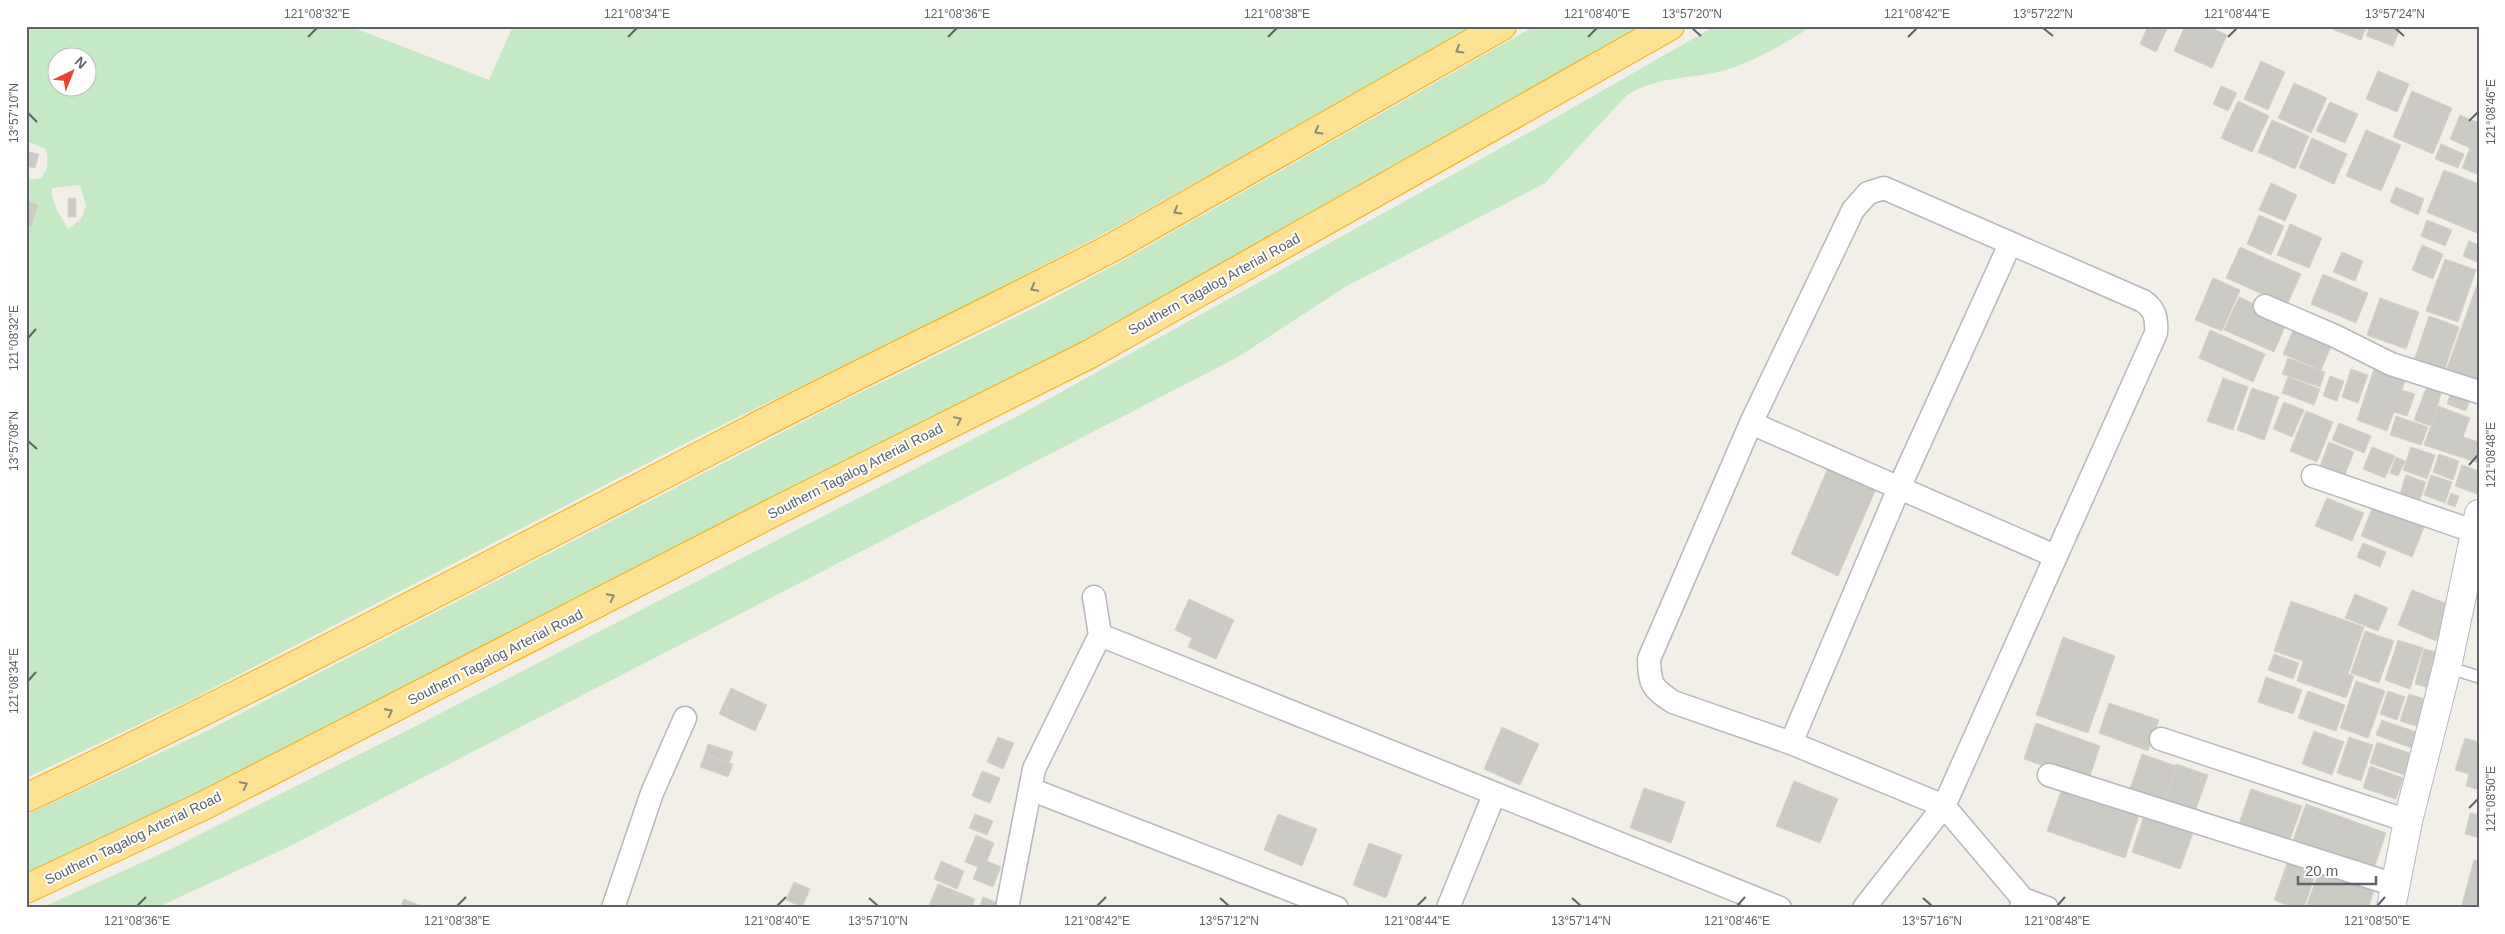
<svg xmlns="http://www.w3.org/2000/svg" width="2505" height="934" font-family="Arial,sans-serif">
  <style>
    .green { fill: #c5e8c5; fill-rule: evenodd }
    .building { fill: #cccac5; stroke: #d6d1c6 }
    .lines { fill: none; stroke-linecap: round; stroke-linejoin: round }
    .lane-casing { stroke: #b5b8bc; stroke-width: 14 }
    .street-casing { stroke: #b5b8bc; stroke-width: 25 }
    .secondary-casing { stroke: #b6babf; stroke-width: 30 }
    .highway-casing { stroke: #f9ab00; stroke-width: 30 }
    .lane { stroke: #fff; stroke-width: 11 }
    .street { stroke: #fff; stroke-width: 22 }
    .secondary { stroke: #fff; stroke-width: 28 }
    .highway { stroke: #fde293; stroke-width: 28 }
    .oneway { stroke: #8e8975 }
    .ticks { fill: none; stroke: #5f6368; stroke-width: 2 }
    .labels { text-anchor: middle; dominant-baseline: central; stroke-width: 4; stroke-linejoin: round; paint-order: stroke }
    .street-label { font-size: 14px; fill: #5f6368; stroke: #fff }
    .neatline { fill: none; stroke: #5f6368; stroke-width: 2 }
    .ticks-label { font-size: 12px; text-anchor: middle; fill: #5f6368 }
  </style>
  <rect width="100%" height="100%" fill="#f1efe8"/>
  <path class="green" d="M26,26h323l140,54 24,-54h961l-365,205 -131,68 -284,140 -504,261 -164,78v-598l15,-2c8,-10 7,-17 5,-29l-20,-8zM58,58h30v30h-30zM80,185l6,21 -5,13 -13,10c-7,-13 -18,-26 -16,-41z
    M1535,26h105l-550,313 -890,456 -174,80v-60l181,-84 630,-327 207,-101 76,-41z
    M1715,26h97c-28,18 -61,38 -94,46 -31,7 -65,5 -92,24l-81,87 -200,104 -107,70 -948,489 -134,62h-115l126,-57 241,-121 606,-312 532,-295z"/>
  <path class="building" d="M2148,26h13l6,3 -11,23 -16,-8z
    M2185,26h22l20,9 -15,33 -38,-17z
    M2335,26h32l-6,14 -27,-10z
    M2370,26h31l-8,20 -27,-10z
    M2261,61l24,11 -17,38 -24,-11z
    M2378,71l31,13 -12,28 -31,-13z
    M2294,83l33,15 -16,35 -33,-15z
    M2221,86l16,7 -9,18 -15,-7z
    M2412,91l40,17 -19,46 -40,-17z
    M2238,101l31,15 -17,36 -31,-14z
    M2330,102l28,12 -13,29 -29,-12z
    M2460,115l19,8v52l-17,-7 8,-20 -20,-9z
    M2272,120l37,16 -14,33 -37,-17z
    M2366,130l35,15 -20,46 -35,-15z
    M2312,138l35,16 -13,30 -35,-16z
    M2441,144l23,10 -6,14 -23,-9z
    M29,152l10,2 -4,14 -9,-2z
    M2444,170l35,14v50l-52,-22z
    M2271,183l26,12 -12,26 -26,-11z
    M2396,187l28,12 -6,16 -28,-13z
    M68,198h8v19h-8z
    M26,200l12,5 -7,22 -5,-2z
    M2259,215l25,11 -13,29 -24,-11z
    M2427,220l25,10 -7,16 -24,-10z
    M2290,224l32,14 -13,30 -32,-13z
    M2469,241l10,4v18l-16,-7z
    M2422,245l21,9 -10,25 -21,-9z
    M2240,247l61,27 -14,31 -61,-27z
    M2342,252l21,9 -8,20 -22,-9z
    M2445,259l31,11 -18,52 -32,-11z
    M2323,274l45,19 -12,30 -45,-19z
    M2213,278l27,12 -18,41 -27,-11z
    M2478,282h1v101l-33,-12z
    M2239,297l49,23 -14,32 -50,-22z
    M2380,298l39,14 -13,37 -39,-14z
    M2429,316l30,11 -16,47 -30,-11z
    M2297,321l38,16 -14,33 -38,-16z
    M2210,330l55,24 -12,28 -54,-24z
    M2288,358l37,14 -5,15 -38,-13z
    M2375,366l31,11 -4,13 13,4 -8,22 -13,-4 -7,19 -30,-11z
    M2351,369l17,6 -10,28 -16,-6z
    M2330,376l14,5 -7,20 -14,-5z
    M2288,377l32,12 -6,16 -32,-12z
    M2223,378l25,9 -15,43 -26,-9z
    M2427,386l15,5 -11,35 -17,-6z
    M2252,388l27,9 -15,43 -27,-10z
    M2452,390l19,7 -5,14 -19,-7z
    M2284,402l20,8 -12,27 -19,-8z
    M2438,406l32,12 -7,19 16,5v21l-55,-18z
    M2306,411l27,11 -16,40 -27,-11z
    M2396,416l32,11 -7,18 -31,-10z
    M2339,423l32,13 -7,17 -32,-13z
    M2329,442l25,10 -11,27 -24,-10z
    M2372,447l23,9 -10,22 -22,-9z
    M2411,447l24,8 -8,24 -24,-9z
    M2439,454l20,7 -6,19 -20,-8z
    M2396,457l9,4 -7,15 -8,-3z
    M2462,465l17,6 -2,23 -22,-8z
    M1828,468l48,21 -38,87 -47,-22z
    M2406,475l20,7 -8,23 -19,-7z
    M2431,475l21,7 -7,21 -21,-8z
    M2451,493l8,3 -4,11 -8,-3z
    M2327,498l37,15 -12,28 -37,-15z
    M2374,504l51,21 -13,32 -51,-21z
    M2363,543l23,9 -6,15 -23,-10z
    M2412,590l38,15 -14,36 -38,-16z
    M2355,594l33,14 -10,23 -33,-13z
    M1189,599l45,21 -18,39 -28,-12 4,-9 -17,-8z
    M2291,601l73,26 -16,47 6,2 -8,22 -49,-17 6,-20 -29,-10z
    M2365,631l29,10 -15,42 -28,-10z
    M2063,637l52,19 -27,77 -52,-18z
    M2398,640l25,8 -13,41 -25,-9z
    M2424,649l25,6 -9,36 -25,-7z
    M2274,654l25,9 -6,16 -25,-9z
    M2266,677l36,13 -9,24 -35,-12z
    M2356,681l29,10 -17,47 -28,-10z
    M731,688l36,17 -12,26 -36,-17z
    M2308,691l37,14 -9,26 -38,-13z
    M2388,691l17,6 -8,23 -17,-6z
    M2409,694l25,8 -9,27 -25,-8z
    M2109,703l50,17 -11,31 -49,-18z
    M2382,720l40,14 -5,16 -41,-15z
    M2036,723l64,23 -12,36 -64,-23z
    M1502,727l37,17 -19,41 -36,-16z
    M2314,731l30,11 -12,33 -30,-11z
    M998,737l16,6 -11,26 -16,-7z
    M2349,737l24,8 -12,36 -24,-8z
    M2465,738l14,4v48l-13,-4 3,-12 -14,-4z
    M2377,742l41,14 -8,21 -40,-14z
    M708,744l25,8 -4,11 -24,-9z
    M705,754l28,10 -5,13 -28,-10z
    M2142,754l34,12 -13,38 -34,-12z
    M2176,764l32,11 -14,40 -31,-11z
    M2370,766l33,12 -7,21 -33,-11z
    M982,771l18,7 -10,25 -18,-7z
    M1794,781l44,18 -18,44 -44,-17z
    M2063,785l77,27 -15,46 -78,-27z
    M1644,788l41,14 -14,41 -41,-15z
    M2251,789l51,17 -14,39 -50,-18z
    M2306,804l80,29 -14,41 -81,-28z
    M2145,813l49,17 -14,39 -48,-17z
    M2470,813l9,2v23l-14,-4z
    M975,814l18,7 -6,14 -18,-7z
    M1278,814l39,15 -15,37 -38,-16z
    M976,835l18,8 -7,18 14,6 -8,20 -20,-8 5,-12 -13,-5z
    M1369,843l33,12 -16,43 -33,-13z
    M2290,855l28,10 -14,43h-9l-21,-8z
    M2474,860l5,1v47h-18z
    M941,861l23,10 -7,18 -23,-10z
    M2321,866l55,19 -8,23h-62z
    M794,882l16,7 -8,18 -16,-7z
    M938,884l37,15 -3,9h-44z
    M983,897l22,9 -1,2h-25z
    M404,899l22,9h-26z"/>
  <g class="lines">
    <g class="lane-casing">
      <path id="lane" d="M2447,667l32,10"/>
    </g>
    <g class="street-casing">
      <path id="street" d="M2265,306l70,30 56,28 88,28
        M1751,423l304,133
        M2313,476l160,55
        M1100,635l680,273
        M2161,739l247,82
        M1791,743l108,-255 111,-244
        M2049,775l346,110
        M1030,789l307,119
        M2023,899l24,9
        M613,908l39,-115 33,-75
        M1007,908l27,-139 66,-134 -6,-38
        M1448,908l46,-113
        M1864,908l80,-102 212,-473c1,-15 -1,-24 -13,-32l-259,-113 -16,5 -15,17 -102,213 -102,236c1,26 2,28 24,43l118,41 153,63 79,93 -2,9"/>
    </g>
    <g class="secondary-casing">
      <path id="secondary" d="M2391,908l17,-87 39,-154 32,-153"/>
    </g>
    <g class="highway-casing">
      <path id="highway" d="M26,798c244,-116 482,-243 722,-367 121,-63 245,-121 367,-185l387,-220
        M26,889l179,-84 573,-295 312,-156 580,-328"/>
    </g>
    <use href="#lane" class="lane"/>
    <use href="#street" class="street"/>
    <use href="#secondary" class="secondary"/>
    <use href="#highway" class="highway"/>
  </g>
  <defs><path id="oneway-chevron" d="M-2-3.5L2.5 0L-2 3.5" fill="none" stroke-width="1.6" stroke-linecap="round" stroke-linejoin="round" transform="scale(1.25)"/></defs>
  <g class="oneway">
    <use href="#oneway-chevron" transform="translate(1459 50) rotate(150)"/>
    <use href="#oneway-chevron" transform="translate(1318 131) rotate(150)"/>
    <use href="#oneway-chevron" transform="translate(1177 211) rotate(150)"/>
    <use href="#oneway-chevron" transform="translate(1034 288) rotate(153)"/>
    <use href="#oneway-chevron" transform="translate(958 420) rotate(-26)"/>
    <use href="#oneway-chevron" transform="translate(611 597) rotate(-27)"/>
    <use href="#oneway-chevron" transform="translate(389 712) rotate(-27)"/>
    <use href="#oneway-chevron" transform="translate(244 785) rotate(-27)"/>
  </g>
  <path class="ticks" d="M1692,28l9,8M2043,28l10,8M2395,28l9,8M308,37l9,-9M628,37l9,-9M948,37l9,-9M1268,37l9,-9M1588,37l9,-9M1908,37l9,-9M2228,37l9,-9M28,113l9,9M2469,121l9,-9M28,338l8,-9M28,441l9,8M2469,465l9,-10M28,681l8,-9M2469,808l9,-9M869,898l9,8M1220,898l9,8M1572,898l9,8M1923,898l9,8M137,906l9,-9M457,906l9,-9M777,906l9,-9M1097,906l9,-9M1417,906l9,-9M1737,906l8,-9M2057,906l8,-9M2377,906l8,-9"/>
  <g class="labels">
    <g class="street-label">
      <text transform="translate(1214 284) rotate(-29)">Southern Tagalog Arterial Road</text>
      <text transform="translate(855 471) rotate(-27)">Southern Tagalog Arterial Road</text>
      <text transform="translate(495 657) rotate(-27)">Southern Tagalog Arterial Road</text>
      <text transform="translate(133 838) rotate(-26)">Southern Tagalog Arterial Road</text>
    </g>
  </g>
  <rect width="2505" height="934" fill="none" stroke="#ffffff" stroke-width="55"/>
  <g transform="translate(72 72) rotate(43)"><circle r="24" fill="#ffffff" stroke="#bfc1c3"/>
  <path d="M0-4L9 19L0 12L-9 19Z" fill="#ea4335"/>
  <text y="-8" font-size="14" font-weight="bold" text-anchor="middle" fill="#5f6368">N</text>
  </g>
  <path d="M2298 876v8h78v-8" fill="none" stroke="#5f6368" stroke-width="2.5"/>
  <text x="2305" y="876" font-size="15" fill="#5f6368" stroke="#ffffff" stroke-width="4" paint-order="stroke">20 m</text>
  <rect x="28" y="28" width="2450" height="878" class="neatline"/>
  <g class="ticks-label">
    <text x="317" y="18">121°08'32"E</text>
    <text x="637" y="18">121°08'34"E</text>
    <text x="957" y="18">121°08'36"E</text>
    <text x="1277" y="18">121°08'38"E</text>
    <text x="1597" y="18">121°08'40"E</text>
    <text x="1692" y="18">13°57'20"N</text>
    <text x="1917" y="18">121°08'42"E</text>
    <text x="2043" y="18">13°57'22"N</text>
    <text x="2237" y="18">121°08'44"E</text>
    <text x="2395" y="18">13°57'24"N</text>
    <text transform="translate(2491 112) rotate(-90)" y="4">121°08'46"E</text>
    <text transform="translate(14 113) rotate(-90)" y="4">13°57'10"N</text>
    <text transform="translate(14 338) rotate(-90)" y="4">121°08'32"E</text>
    <text transform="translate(14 441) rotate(-90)" y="4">13°57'08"N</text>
    <text transform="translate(2491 455) rotate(-90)" y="4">121°08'48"E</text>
    <text transform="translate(14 681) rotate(-90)" y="4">121°08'34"E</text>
    <text transform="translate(2491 799) rotate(-90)" y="4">121°08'50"E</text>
    <text x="137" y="925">121°08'36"E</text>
    <text x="457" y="925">121°08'38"E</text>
    <text x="777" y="925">121°08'40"E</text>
    <text x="878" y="925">13°57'10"N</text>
    <text x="1097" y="925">121°08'42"E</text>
    <text x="1229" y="925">13°57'12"N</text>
    <text x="1417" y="925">121°08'44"E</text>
    <text x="1581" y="925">13°57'14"N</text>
    <text x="1737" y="925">121°08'46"E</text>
    <text x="1932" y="925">13°57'16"N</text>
    <text x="2057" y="925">121°08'48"E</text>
    <text x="2377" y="925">121°08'50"E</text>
  </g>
</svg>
